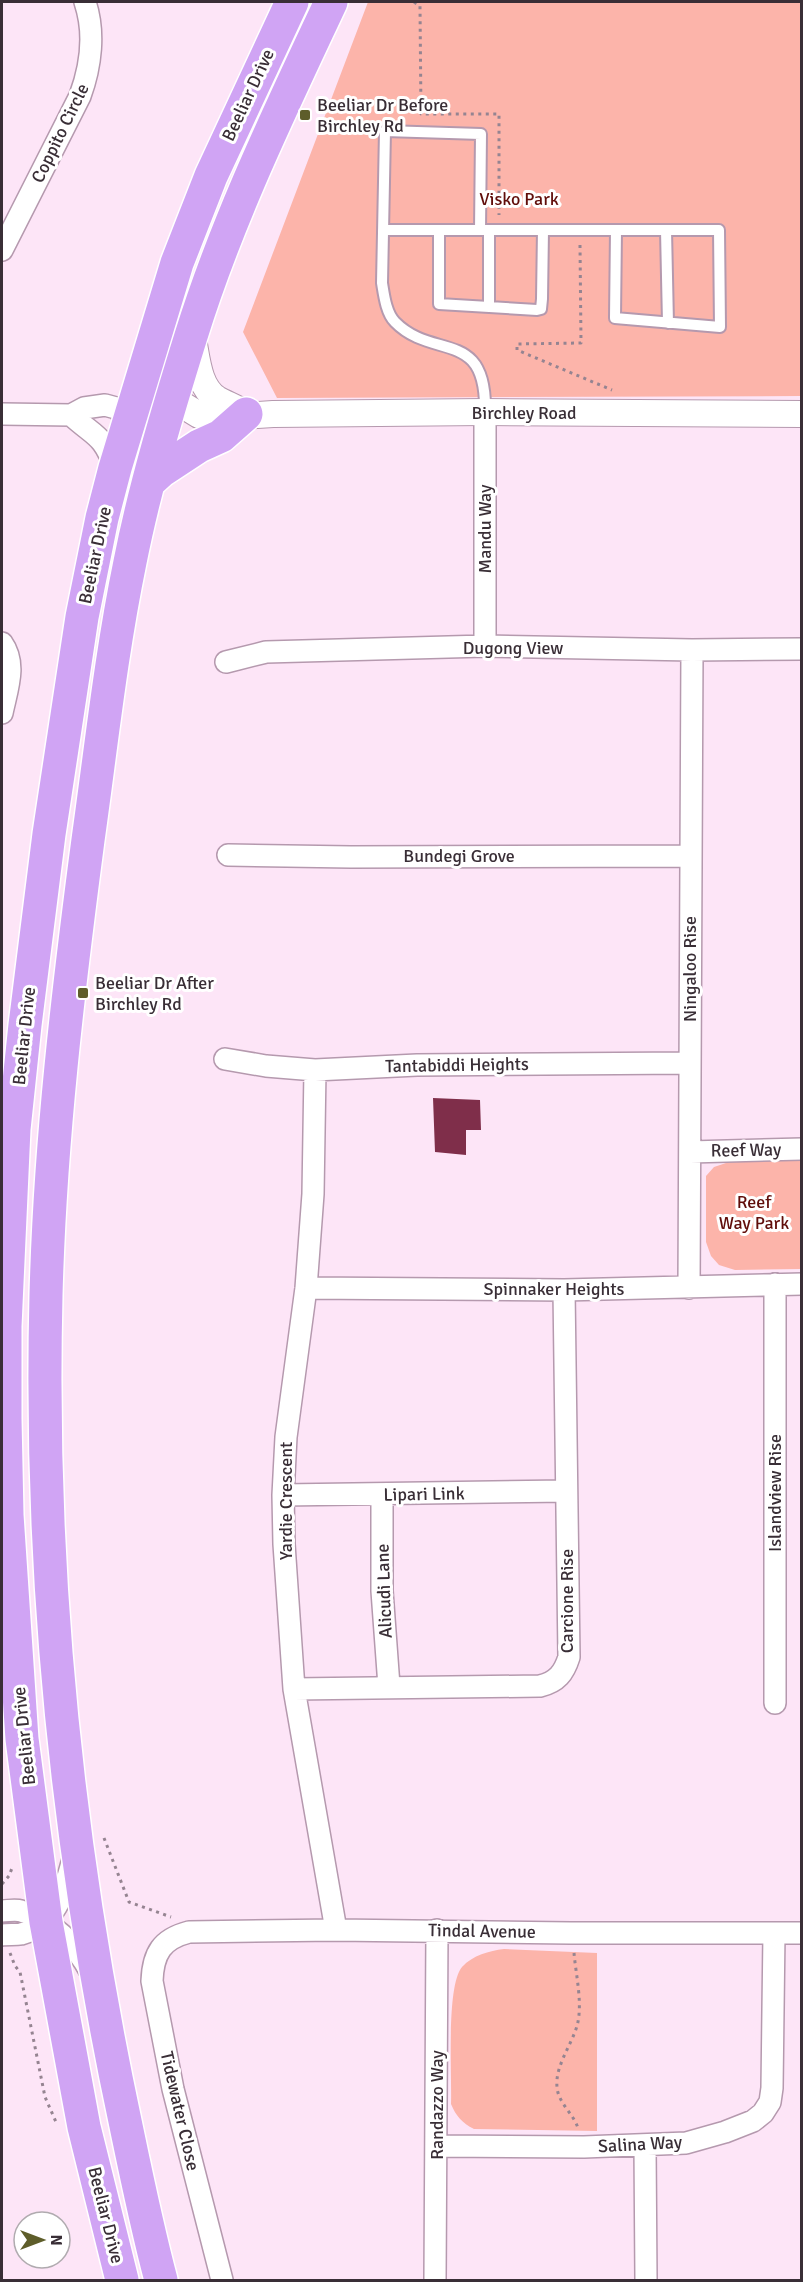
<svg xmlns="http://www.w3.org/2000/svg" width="803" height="2282" font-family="Signika,sans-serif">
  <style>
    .green { fill: #fcb4aa }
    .building { fill: #7f2e4a }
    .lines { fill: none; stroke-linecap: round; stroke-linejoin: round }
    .service-casing { stroke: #b599ae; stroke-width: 14 }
    .minor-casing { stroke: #b599ae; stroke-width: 24 }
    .tertiary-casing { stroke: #b599ae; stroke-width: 28 }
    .trunk-casing { stroke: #fff; stroke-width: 36 }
    .path { stroke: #958491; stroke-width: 3; stroke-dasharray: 3 4.5; stroke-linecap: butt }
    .service { stroke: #fff; stroke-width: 10 }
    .minor { stroke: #fff; stroke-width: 21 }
    .tertiary { stroke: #fff; stroke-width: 26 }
    .trunk { stroke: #d0a4f4; stroke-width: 33 }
    .poi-dot { fill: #5e5d2a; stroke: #fff; stroke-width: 2 }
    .labels { text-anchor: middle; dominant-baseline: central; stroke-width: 6; stroke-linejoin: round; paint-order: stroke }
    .street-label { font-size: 18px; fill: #392e36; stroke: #fff }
    .poi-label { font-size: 18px; fill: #392e36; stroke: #fff; text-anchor: start }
    .park-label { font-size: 18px; fill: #600d0a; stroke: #fff }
  </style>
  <rect width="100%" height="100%" fill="#fde5f7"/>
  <path class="green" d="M368,2h433v394l-524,2 -34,-66z
    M732,1161h69v108l-66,1 -16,-5 -8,-9 -5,-14v-66l8,-9z
    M504,1949l93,4v178l-123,-2c-12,-6 -18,-13 -23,-25 1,-28 -5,-118 11,-137 11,-12 27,-16 42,-18z"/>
  <path class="building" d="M433,1098l47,2 1,30h-15v25l-31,-3z"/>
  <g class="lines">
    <g class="service-casing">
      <path id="service" d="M383,230h97l1,-96 -96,-3 -3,152c2,12 4,30 13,39 38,39 92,5 90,90
        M439,230v74l98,6 4,-1 1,-10 1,-69
        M480,230h239l1,97 -105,-9 1,-88
        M489,230v77
        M666,230l2,93"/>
    </g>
    <g class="minor-casing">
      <path id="minor" d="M2,250l78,-154c11,-30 15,-64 5,-94
        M485,412v234
        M2,414l69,1 13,-7 21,-3 11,3 13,12 27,37
        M71,415c24,22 32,19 44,53
        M2,643c15,21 5,46 0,70
        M226,662l40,-10 219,-6 207,4 110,-1
        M228,855l123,2 338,-1
        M225,1059l41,7 49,4 102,-5 273,-2
        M315,1070l-2,124 -7,94 -20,149 -3,58 1,49 10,145 42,241
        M690,1152l112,-3
        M306,1288l258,2 238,-6
        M689,1288l3,-638
        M283,1495l283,-4
        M382,1495v96l7,95
        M294,1689l246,-3c17,-4 24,-13 29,-29l-5,-367
        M775,1703v-419
        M2,1911c6,0 13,-2 19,0 31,9 55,34 70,62
        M2,1935c6,-1 13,0 19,-1 36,-9 44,-45 52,-75
        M437,2146l147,1 102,-4 39,-11 28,-11 10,-8 7,-11 2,-14 2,-155
        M645,2146l1,134
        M222,2280l-49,-191 -21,-108c1,-28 10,-42 37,-49l147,-2 235,3h231
        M435,2280l2,-350"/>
    </g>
    <g class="tertiary-casing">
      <path id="tertiary" d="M192,334c5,21 5,52 25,65 9,5 20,9 29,15
        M167,382l6,17 26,16 11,3 63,-4 212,-2 317,2"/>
    </g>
    <g class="trunk-casing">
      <path id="trunk" d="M150,481l11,-10 38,-25 22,-10 25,-22
        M122,2280l-38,-153 -38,-205 -24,-183 -15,-224 -2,-96v-93l9,-197 11,-104 24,-191 33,-217 20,-99 13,-50 62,-205 34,-87 81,-174
        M161,2280c-14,-52 -25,-106 -36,-159 -58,-272 -86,-549 -79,-826 4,-153 22,-304 42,-455 13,-92 23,-186 42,-278 15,-76 38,-152 61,-226 36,-116 89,-225 140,-334"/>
    </g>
    <path class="path" d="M414,2l6,4 1,108h78v101
      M580,245l1,98 -64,1v6l95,40
      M104,1838l25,64 42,15
      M2,1884l7,-8 3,-8
      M10,1953l5,13 5,6 25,125 11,25
      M574,1953c2,23 9,51 3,73 -6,20 -22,40 -20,61 1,16 16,26 21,41"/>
    <use href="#service" class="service"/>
    <use href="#minor" class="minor"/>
    <use href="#tertiary" class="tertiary"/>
    <use href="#trunk" class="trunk"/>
  </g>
  <g class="poi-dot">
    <rect x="299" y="109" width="12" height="12" rx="3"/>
    <rect x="77" y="987" width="12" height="12" rx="3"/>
  </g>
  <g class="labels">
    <g class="street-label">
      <text transform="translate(248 95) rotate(-65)">Beeliar Drive</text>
      <text transform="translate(60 133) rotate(-64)">Coppito Circle</text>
      <text x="524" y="413">Birchley Road</text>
      <text transform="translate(485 529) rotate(-90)">Mandu Way</text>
      <text transform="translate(95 555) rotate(-78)">Beeliar Drive</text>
      <text x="513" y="648">Dugong View</text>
      <text x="459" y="856">Bundegi Grove</text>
      <text transform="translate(690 969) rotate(-90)">Ningaloo Rise</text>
      <text transform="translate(24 1036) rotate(-84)">Beeliar Drive</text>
      <text transform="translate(457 1065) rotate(-1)">Tantabiddi Heights</text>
      <text transform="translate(746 1150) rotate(-1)">Reef Way</text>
      <text x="554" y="1289">Spinnaker Heights</text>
      <text transform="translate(775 1493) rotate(-90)">Islandview Rise</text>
      <text transform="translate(424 1494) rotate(-1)">Lipari Link</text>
      <text transform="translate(286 1501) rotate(-90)">Yardie Crescent</text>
      <text transform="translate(384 1591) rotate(-92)">Alicudi Lane</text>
      <text transform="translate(567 1601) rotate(-90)">Carcione Rise</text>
      <text transform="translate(24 1736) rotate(-96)">Beeliar Drive</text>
      <text transform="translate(482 1931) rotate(1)">Tindal Avenue</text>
      <text transform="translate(437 2105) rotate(-90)">Randazzo Way</text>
      <text transform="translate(180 2111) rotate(77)">Tidewater Close</text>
      <text transform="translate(640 2144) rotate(-3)">Salina Way</text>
      <text transform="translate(106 2215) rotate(76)">Beeliar Drive</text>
    </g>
    <g class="poi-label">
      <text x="317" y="105">Beeliar Dr Before<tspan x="317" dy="21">Birchley Rd</tspan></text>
      <text x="95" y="983">Beeliar Dr After<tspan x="95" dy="21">Birchley Rd</tspan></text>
    </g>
    <g class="park-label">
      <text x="519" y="199">Visko Park</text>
      <text x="754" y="1202">Reef<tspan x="754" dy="21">Way Park</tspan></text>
    </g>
  </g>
  <rect width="803" height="2282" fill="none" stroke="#392e36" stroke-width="6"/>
  <g transform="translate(42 2240) rotate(90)"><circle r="28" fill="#ffffff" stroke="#b0abaf" stroke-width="1.5"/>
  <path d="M0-4.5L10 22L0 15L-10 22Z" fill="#5e5d2a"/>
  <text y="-9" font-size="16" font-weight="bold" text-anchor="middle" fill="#392e36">N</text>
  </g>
</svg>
